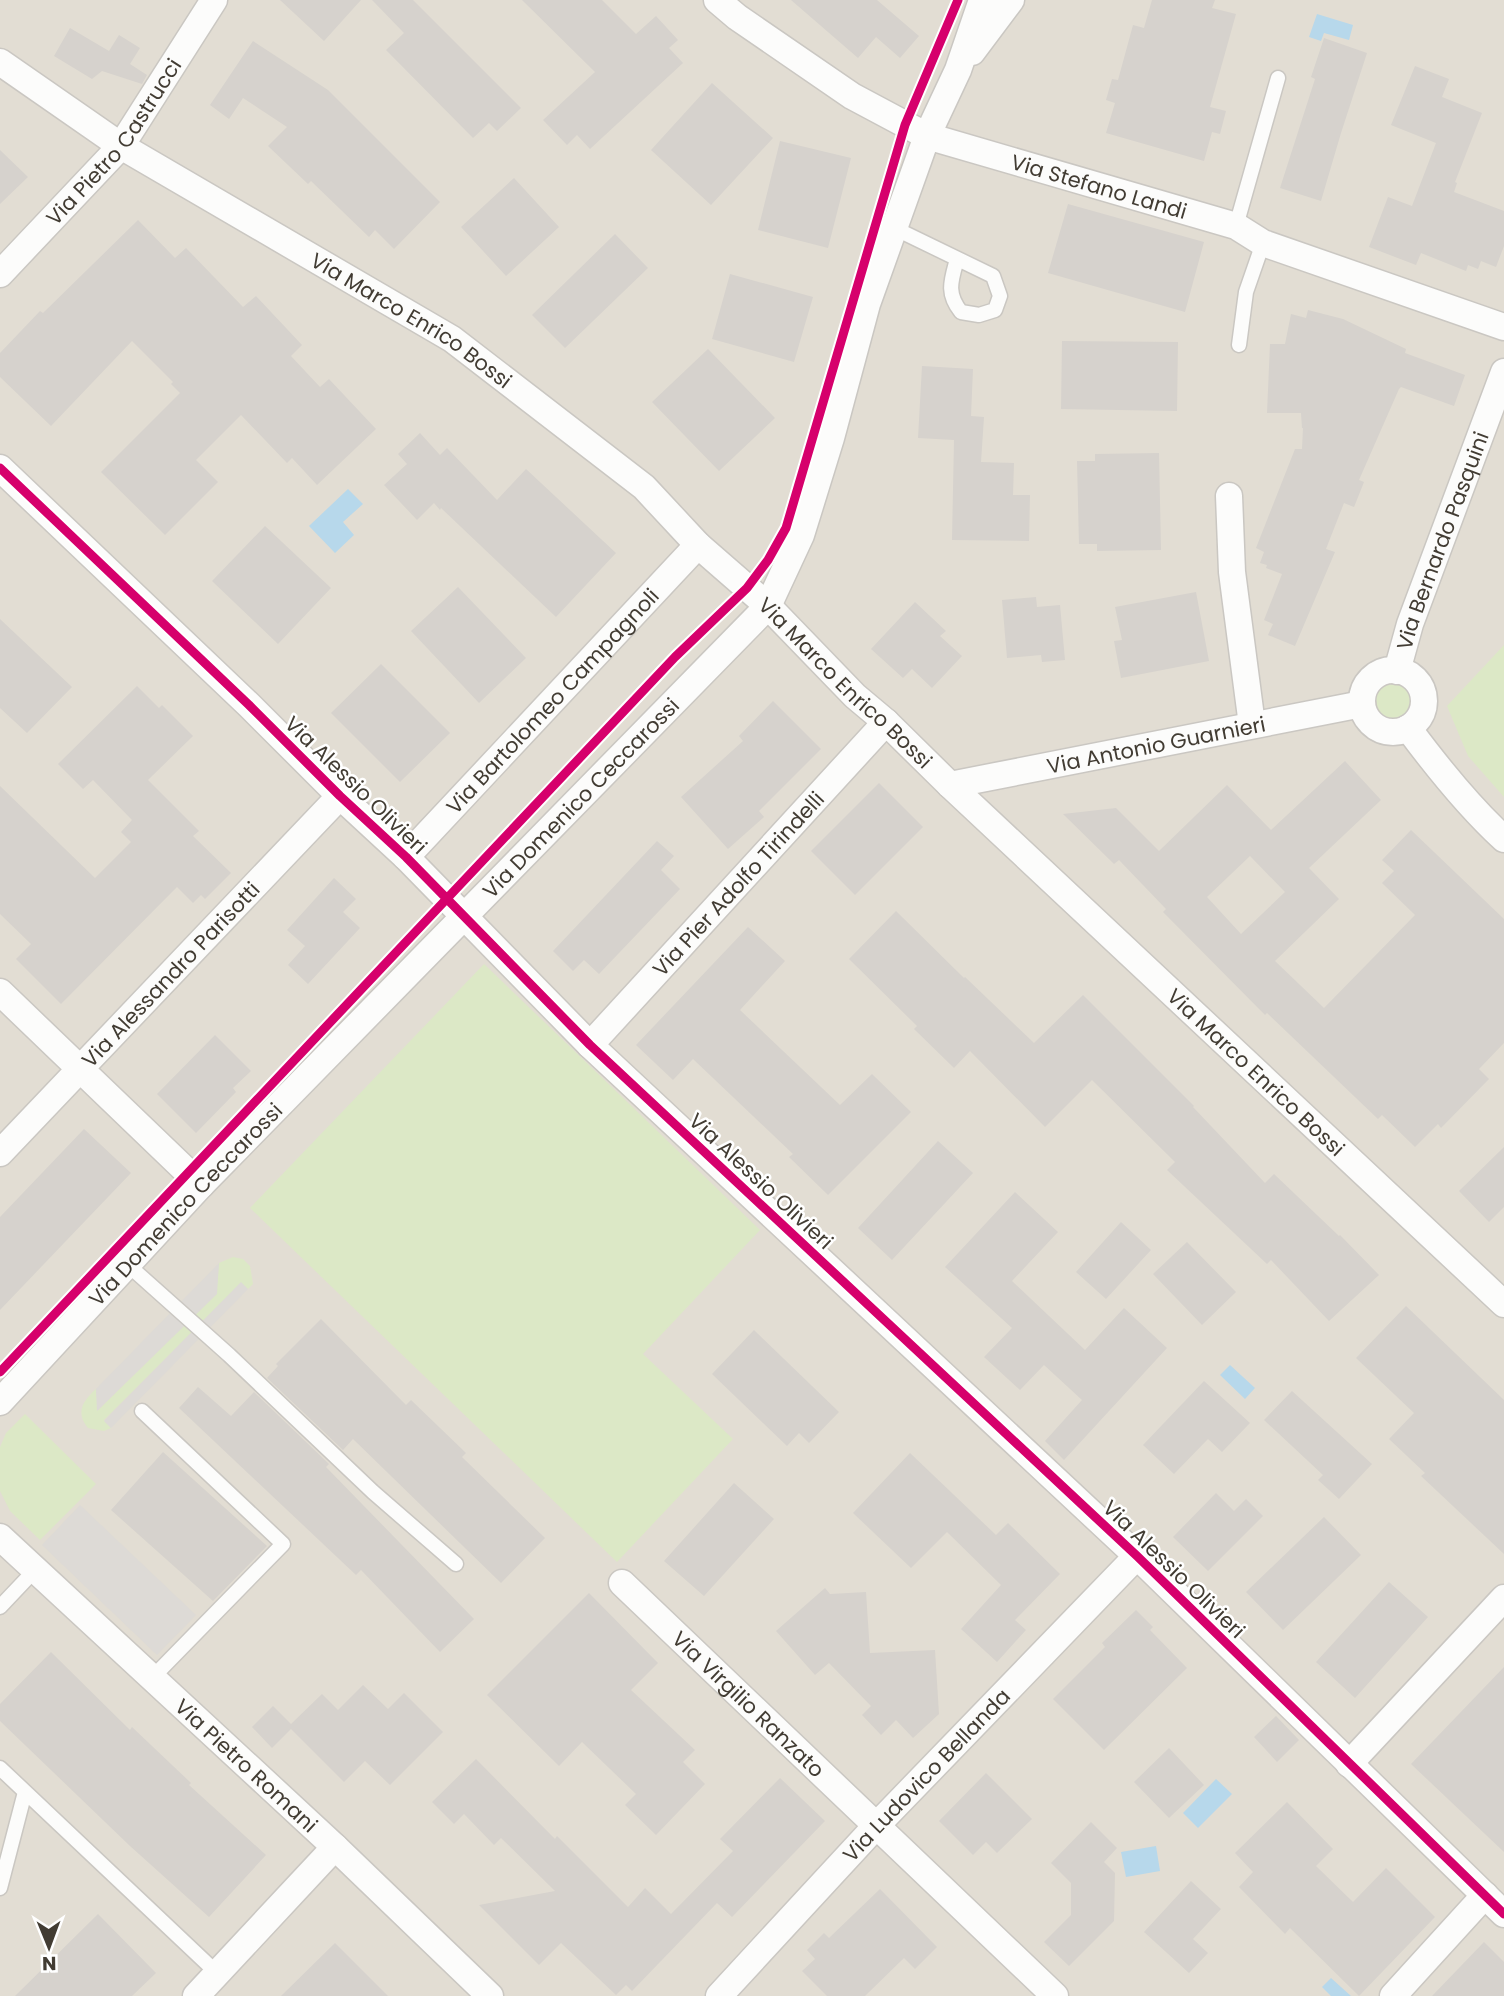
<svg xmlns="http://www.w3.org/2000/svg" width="1504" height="1996" font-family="Poppins,sans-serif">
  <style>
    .residential { fill: #e2ddd3 }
    .green { fill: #dce8c6 }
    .parking { fill: #dddad6 }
    .water { fill: #b7d8eb }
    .building { fill: #d6d2cd; fill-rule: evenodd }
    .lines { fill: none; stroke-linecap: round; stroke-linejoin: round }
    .lane-casing { stroke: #cac7c2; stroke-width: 17 }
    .street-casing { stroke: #cac7c2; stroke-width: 29 }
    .lane { stroke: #fcfcfb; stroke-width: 14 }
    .street { stroke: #fcfcfb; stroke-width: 26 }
    .cycleway-casing { stroke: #fff; stroke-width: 13 }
    .cycleway { stroke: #d6006c; stroke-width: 9 }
    .labels { text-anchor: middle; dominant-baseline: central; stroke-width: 5; stroke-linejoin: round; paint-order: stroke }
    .street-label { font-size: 21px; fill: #423c33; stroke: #fff }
  </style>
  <rect width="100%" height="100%" fill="#eeebe6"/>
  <path class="residential" d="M0,0h1504v1996h-1504z"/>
  <path class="green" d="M1504,645v152l-36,-41 -21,-50z
    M1373 701a19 19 0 1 1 38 0a19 19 0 1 1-38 0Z
    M484,964l276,266 -117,124 90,85 -116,123 -367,-354z
    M233,1257l10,2 7,7 3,18 -5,5 -7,-6 -137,137 7,8 -7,3 -16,-3c-13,-16 -5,-27 8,-39l2,21 118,-116 3,-31z
    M25,1414l71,70 -56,56 -30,-29 -10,-20v-44l6,-14z"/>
  <path class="parking" d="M219,1263l-2,31 -120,117 -1,-22z
    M241,1282l7,7 -137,139 -7,-7z
    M80,1505l116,110 -39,40 -115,-110z"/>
  <path class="water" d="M1317,14l36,11 -4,15 -25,-7 -3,8 -12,-4z
    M348,489l15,15 -20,18 11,13 -19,18 -26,-27z
    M1230,1365l25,23 -10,11 -25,-24z
    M1216,1779l16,15 -34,34 -15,-15z
    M1156,1846l4,25 -34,6 -5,-25z
    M1331,1978l20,18h-20l-9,-9z"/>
  <path class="building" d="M280,0h81l-37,41z
    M372,0h41l108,108 -24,23 -8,-8 -16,15 -87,-88 18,-17z
    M522,0h80l34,34 20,-18 22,24 -9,8 14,15 -93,86 -13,-14 -10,10 -24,-25 52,-48z
    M791,0h86l42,36 -19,22 -24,-21 -18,21z
    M1152,0h63l-3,8 24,6 -26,93 16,4 -6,23 -8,-2 -8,29 -98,-28 9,-30 -9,-3 6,-21 6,1 15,-55 11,3z
    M70,28l39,23 10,-16 21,13 -10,16 17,11 -5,9 -40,-13 -10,8 -38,-23z
    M1324,38l43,15 -26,80 -20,68 -41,-13 35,-109 -4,-2z
    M253,41l75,49 112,112 -46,47 -19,-19 -6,7 -58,-56 -3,3 -40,-38 19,-19 -44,-29 -14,21 -19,-14z
    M1415,66l34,13 -7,18 40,16 -27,69 2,1 -3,9 50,19v35l-8,21 -15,-6 -3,8 -10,-4 -2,6 -45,-18 -5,12 -47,-18 19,-50 24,9 24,-63 -45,-18z
    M712,83l61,55 -62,67 -60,-55z
    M780,141l71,17 -23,90 -70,-18z
    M0,150l28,27 -28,27z
    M514,178l45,49 -53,49 -45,-49z
    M1068,204l136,38 -19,70 -137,-39z
    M138,220l37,38 11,-10 57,59 13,-11 46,49 -11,11 29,31 9,-8 47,50 -59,56 -25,-27 -5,5 -46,-48 -45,45 22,22 -53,53 -64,-63 79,-79 -9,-9 2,-2 -41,-41 -81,85 -51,-49v-24l40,-42 3,2z
    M615,234l33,34 -83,80 -33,-33z
    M730,274l83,23 -19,65 -82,-23z
    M1308,310l35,9 63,30 -1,4 60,22 -11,31 -53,-19 -2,2 -40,91 5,2 -10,25 -10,-4 -18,46 9,3 -40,94 -27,-11 5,-11 -9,-4 18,-46 -16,-6 1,-3 -7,-2 4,-11 -8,-4 39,-99h7l1,-21h-1l-1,-15h-34l3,-69h15l6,-30 15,4z
    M1062,341l116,1 -1,69 -116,-2z
    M708,349l67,69 -56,53 -67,-69z
    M922,366l51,3 -2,47 13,1 -3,45 33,1 -1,32h17l-1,46 -77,-1 2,-100 -36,-2z
    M420,433l20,22 7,-7 50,52 29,-31 90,84 -60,64 -115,-109 -1,2 -6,-7 -17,17 -33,-35 23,-21 -9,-10z
    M1159,453l2,97 -64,1v-7h-18l-2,-83h18v-7z
    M265,526l66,62 -53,56 -66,-63z
    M458,587l68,71 -47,45 -68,-72z
    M1196,592l13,69 -88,17 -7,-37 8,-1 -7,-33z
    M1036,597l1,10 23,-2 5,55 -23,2 -1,-7 -34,3 -5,-58z
    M915,602l31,29 -6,5 22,20 -30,32 -20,-19 -9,9 -32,-29z
    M0,619l72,68 -45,46 -27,-25z
    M381,664l69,69 -50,49 -69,-69z
    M137,686l22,22 3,-3 31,31 -45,44 51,51 -6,5 38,37 -26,26 -4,-4 -8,8 -16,-16 -116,117 -45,-45 15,-15 -31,-30v-128l95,92 36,-36 -10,-10 11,-12 -39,-40 -10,9 -25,-25z
    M773,701l48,48 -62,62 5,6 -36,32 -47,-52 62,-56 -4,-5z
    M1345,761l36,39 -72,68 30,31 -64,62 49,47 91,-93 -33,-32 12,-12 -12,-11 29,-30 93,89v124l-25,26 10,10 -48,49 -3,-4 -23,23 -33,-32 -4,4 -111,-106 -2,2 -102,-103 3,-3 -47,-49 -5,4 -51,-50 53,-6 43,43 68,-66 44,45zM1250,856l35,36 -44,42 -34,-37z
    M879,783l44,44 -68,68 -44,-44z
    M657,841l17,15 -13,14 19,19 -81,85 -15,-14 -11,11 -20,-20z
    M334,878l22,21 -13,13 17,16 -52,56 -20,-19 17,-19 -18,-16z
    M896,911l68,67 1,-1 69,66 49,-48 111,111 -1,1 72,76 9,-9 65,62 1,-1 39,40 -50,46 -58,-61 -4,4 -100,-94 8,-8 -83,-82 -47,47 -75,-76 -16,17 -40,-39 3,-3 -68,-67z
    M748,927l37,34 -45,49 100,95 32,-31 39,38 -83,83 -39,-38 4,-3 -100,-95 -20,21 -37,-35z
    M215,1035l36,36 -18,17 3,4 -40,41 -39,-39z
    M84,1129l47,44 -131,137v-93z
    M938,1141l35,32 -81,87 -34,-32z
    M1504,1147v60l-15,15 -30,-31z
    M1015,1192l43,40 -46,49 73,69 39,-42 43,40 -103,112 -19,-19 37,-41 -38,-35 -24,25 -36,-33 28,-29 -67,-61z
    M1121,1222l30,28 -45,49 -30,-27z
    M1187,1242l49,50 -34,33 -49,-51z
    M1406,1306l98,94v154l-83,-78 4,-3 -36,-34 25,-26 -58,-55z
    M321,1319l85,86 5,-5 55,53 -4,4 83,81 -44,45 -148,-144 -10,11 -76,-72 11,-12 -2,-2z
    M754,1330l85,82 -30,31 -10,-10 -12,13 -75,-72z
    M1204,1381l46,42 -28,29 -14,-13 -34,35 -31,-29z
    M198,1387l33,29 23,-24 75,72 -3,3 148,152 -34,33 -79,-82 -5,5 -177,-167z
    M1292,1391l80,73 -33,35 -21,-19 5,-5 -59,-55z
    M163,1452l104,94 -54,55 -102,-91z
    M910,1453l86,82 12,-12 52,51 -45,46 11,10 -29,32 -36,-33 40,-44 -54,-53 -36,36 -58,-55z
    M734,1483l40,36 -70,77 -40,-35z
    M1216,1493l18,18 12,-12 17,17 -55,55 -35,-34z
    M1324,1517l37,38 -78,75 -37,-38z
    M1389,1582l39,35 -73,81 -39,-36z
    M825,1588l5,6 36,-2 4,61 65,-3 4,64 -26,24 -17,-18 -15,15 -19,-20 9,-9 -42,-43 -14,12 -39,-44z
    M589,1593l69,70 -27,27 64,60 -12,12 22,22 -49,51 -31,-30 11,-11 -54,-52 -23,24 -72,-71z
    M1136,1610l17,17 -3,3 37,38 -83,82 -51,-51 52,-52 -3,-4z
    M51,1652l79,78 2,-3 59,56 -2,2 77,70 -57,62 -79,-71 -130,-125v-17z
    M1504,1667v185l-93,-88z
    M363,1685l25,24 16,-16 39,39 -53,53 -25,-24 -21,21 -53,-53 -19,19 -20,-21 21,-21 18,18 31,-30 16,16z
    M1276,1716l23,24 -22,22 -23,-25z
    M1169,1748l35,37 -35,33 -35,-36z
    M476,1759l79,80 2,-3 71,71 17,-19 26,26 62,-63 -13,-12 60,-61 45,43 -93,96 -15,-14 -85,88 -6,-6 -10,10 -55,-52 -22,22 -60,-60 76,-14 -54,-53 -7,7 -30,-31 -10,10 -22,-22z
    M986,1773l46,46 -35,34 -11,-11 -13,13 -34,-34z
    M1287,1802l46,47 -17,17 37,36 33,-34 49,49 -76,79 -69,-68 -5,6 -46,-47 14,-15 -18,-19z
    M1091,1822l26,26 -13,14 11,11 -1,48 -45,45 -25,-24 27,-27v-32l-20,-20z
    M1191,1881l30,28 -28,30 15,14 -19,20 -45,-41z
    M880,1889l57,58 -22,22 -11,-11 -39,38h-38l-25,-25 13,-12 -8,-9 17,-17 5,5z
    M98,1914l58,59 -24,23h-117z
    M1484,1942l20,20v34h-72z
    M335,1943l53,53h-107z"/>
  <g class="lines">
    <g class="lane-casing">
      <path id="lane" d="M1236,226l42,-148
        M894,228l99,48 7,20 -5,14 -16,5 -18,-3c-15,-19 -10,-31 -4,-53
        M1239,345l7,-53 17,-49
        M127,1264l102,91 144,137 83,72
        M142,1411l141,133 -131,134
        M0,1607l35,-37
        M0,1768l217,205
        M0,1888l25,-96"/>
    </g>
    <g class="street-casing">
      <g id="street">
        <path id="s1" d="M717,0l20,17 115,79 75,40 309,90 27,17 241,84"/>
        <path d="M972,52l39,-52"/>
        <path id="s2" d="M0,62l121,84 331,193 192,148 54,58 70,61 87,90 31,26 64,63 554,519"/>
        <path id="s3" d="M0,274l121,-128 93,-146"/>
        <path d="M0,468l249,237 91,91 66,61 184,188 547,511 367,358"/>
        <path d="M1229,496l3,76 20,153"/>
        <circle cx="1393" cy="701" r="31"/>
        <path id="s4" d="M1397,671l13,-47 94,-252"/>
        <path d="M1408,728c29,39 60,78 96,111"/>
        <path id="s5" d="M950,785l412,-81"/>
        <path id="s6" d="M406,857l292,-312"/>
        <path d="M0,992l201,193"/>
        <path id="s7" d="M590,1045l296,-323"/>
        <path id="s8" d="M0,1153l340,-357"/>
        <path id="s9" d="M0,1402l201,-217 567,-579 33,-71 30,-97 36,-134 60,-168 31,-66 24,-70"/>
        <path id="s10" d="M0,1537l335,310 155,149"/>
        <path id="s11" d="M622,1583l433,413"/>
        <path d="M1349,1764l155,-166"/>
        <path d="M196,1996l139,-149"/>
        <path id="s12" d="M719,1996l157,-170 261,-270"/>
        <path d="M1393,1996l92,-101"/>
      </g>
    </g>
    <use href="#lane" class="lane"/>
    <use href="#street" class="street"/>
    <g class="cycleway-casing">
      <path id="cycleway" d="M0,468l249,237 91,91 66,61 184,188 547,511 367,358
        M0,1372l675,-715 72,-69 21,-28 18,-32 119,-403 53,-125"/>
    </g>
    <use href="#cycleway" class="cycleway"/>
  </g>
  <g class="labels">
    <g class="street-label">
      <text stroke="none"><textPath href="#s3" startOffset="175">Via Pietro Castrucci</textPath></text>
      <text stroke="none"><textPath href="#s1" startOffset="430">Via Stefano Landi</textPath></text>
      <text stroke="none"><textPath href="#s2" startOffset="486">Via Marco Enrico Bossi</textPath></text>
      <text stroke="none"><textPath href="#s4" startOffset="138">Via Bernardo Pasquini</textPath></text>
      <text stroke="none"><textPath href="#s2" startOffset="1054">Via Marco Enrico Bossi</textPath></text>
      <text stroke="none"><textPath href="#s6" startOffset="214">Via Bartolomeo Campagnoli</textPath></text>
      <text stroke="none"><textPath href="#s5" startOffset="210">Via Antonio Guarnieri</textPath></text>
      <text transform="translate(356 785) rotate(44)">Via Alessio Olivieri</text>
      <text stroke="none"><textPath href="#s9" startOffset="838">Via Domenico Ceccarossi</textPath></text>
      <text stroke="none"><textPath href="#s7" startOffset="219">Via Pier Adolfo Tirindelli</textPath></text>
      <text stroke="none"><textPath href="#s8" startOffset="247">Via Alessandro Parisotti</textPath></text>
      <text stroke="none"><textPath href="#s2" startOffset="1620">Via Marco Enrico Bossi</textPath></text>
      <text transform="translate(761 1181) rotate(43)">Via Alessio Olivieri</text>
      <text stroke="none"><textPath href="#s9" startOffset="271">Via Domenico Ceccarossi</textPath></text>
      <text transform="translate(1174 1569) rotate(44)">Via Alessio Olivieri</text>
      <text stroke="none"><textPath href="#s11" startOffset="175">Via Virgilio Ranzato</textPath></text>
      <text stroke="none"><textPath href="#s10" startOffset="336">Via Pietro Romani</textPath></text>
      <text stroke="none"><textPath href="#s12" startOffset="303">Via Ludovico Bellanda</textPath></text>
    </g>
  </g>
  <g transform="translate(49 1947) rotate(179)" stroke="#ffffff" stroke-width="5" paint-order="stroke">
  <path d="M0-5L12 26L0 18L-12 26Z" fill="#423c33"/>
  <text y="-10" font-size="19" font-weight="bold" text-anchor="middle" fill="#423c33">N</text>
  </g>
</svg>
